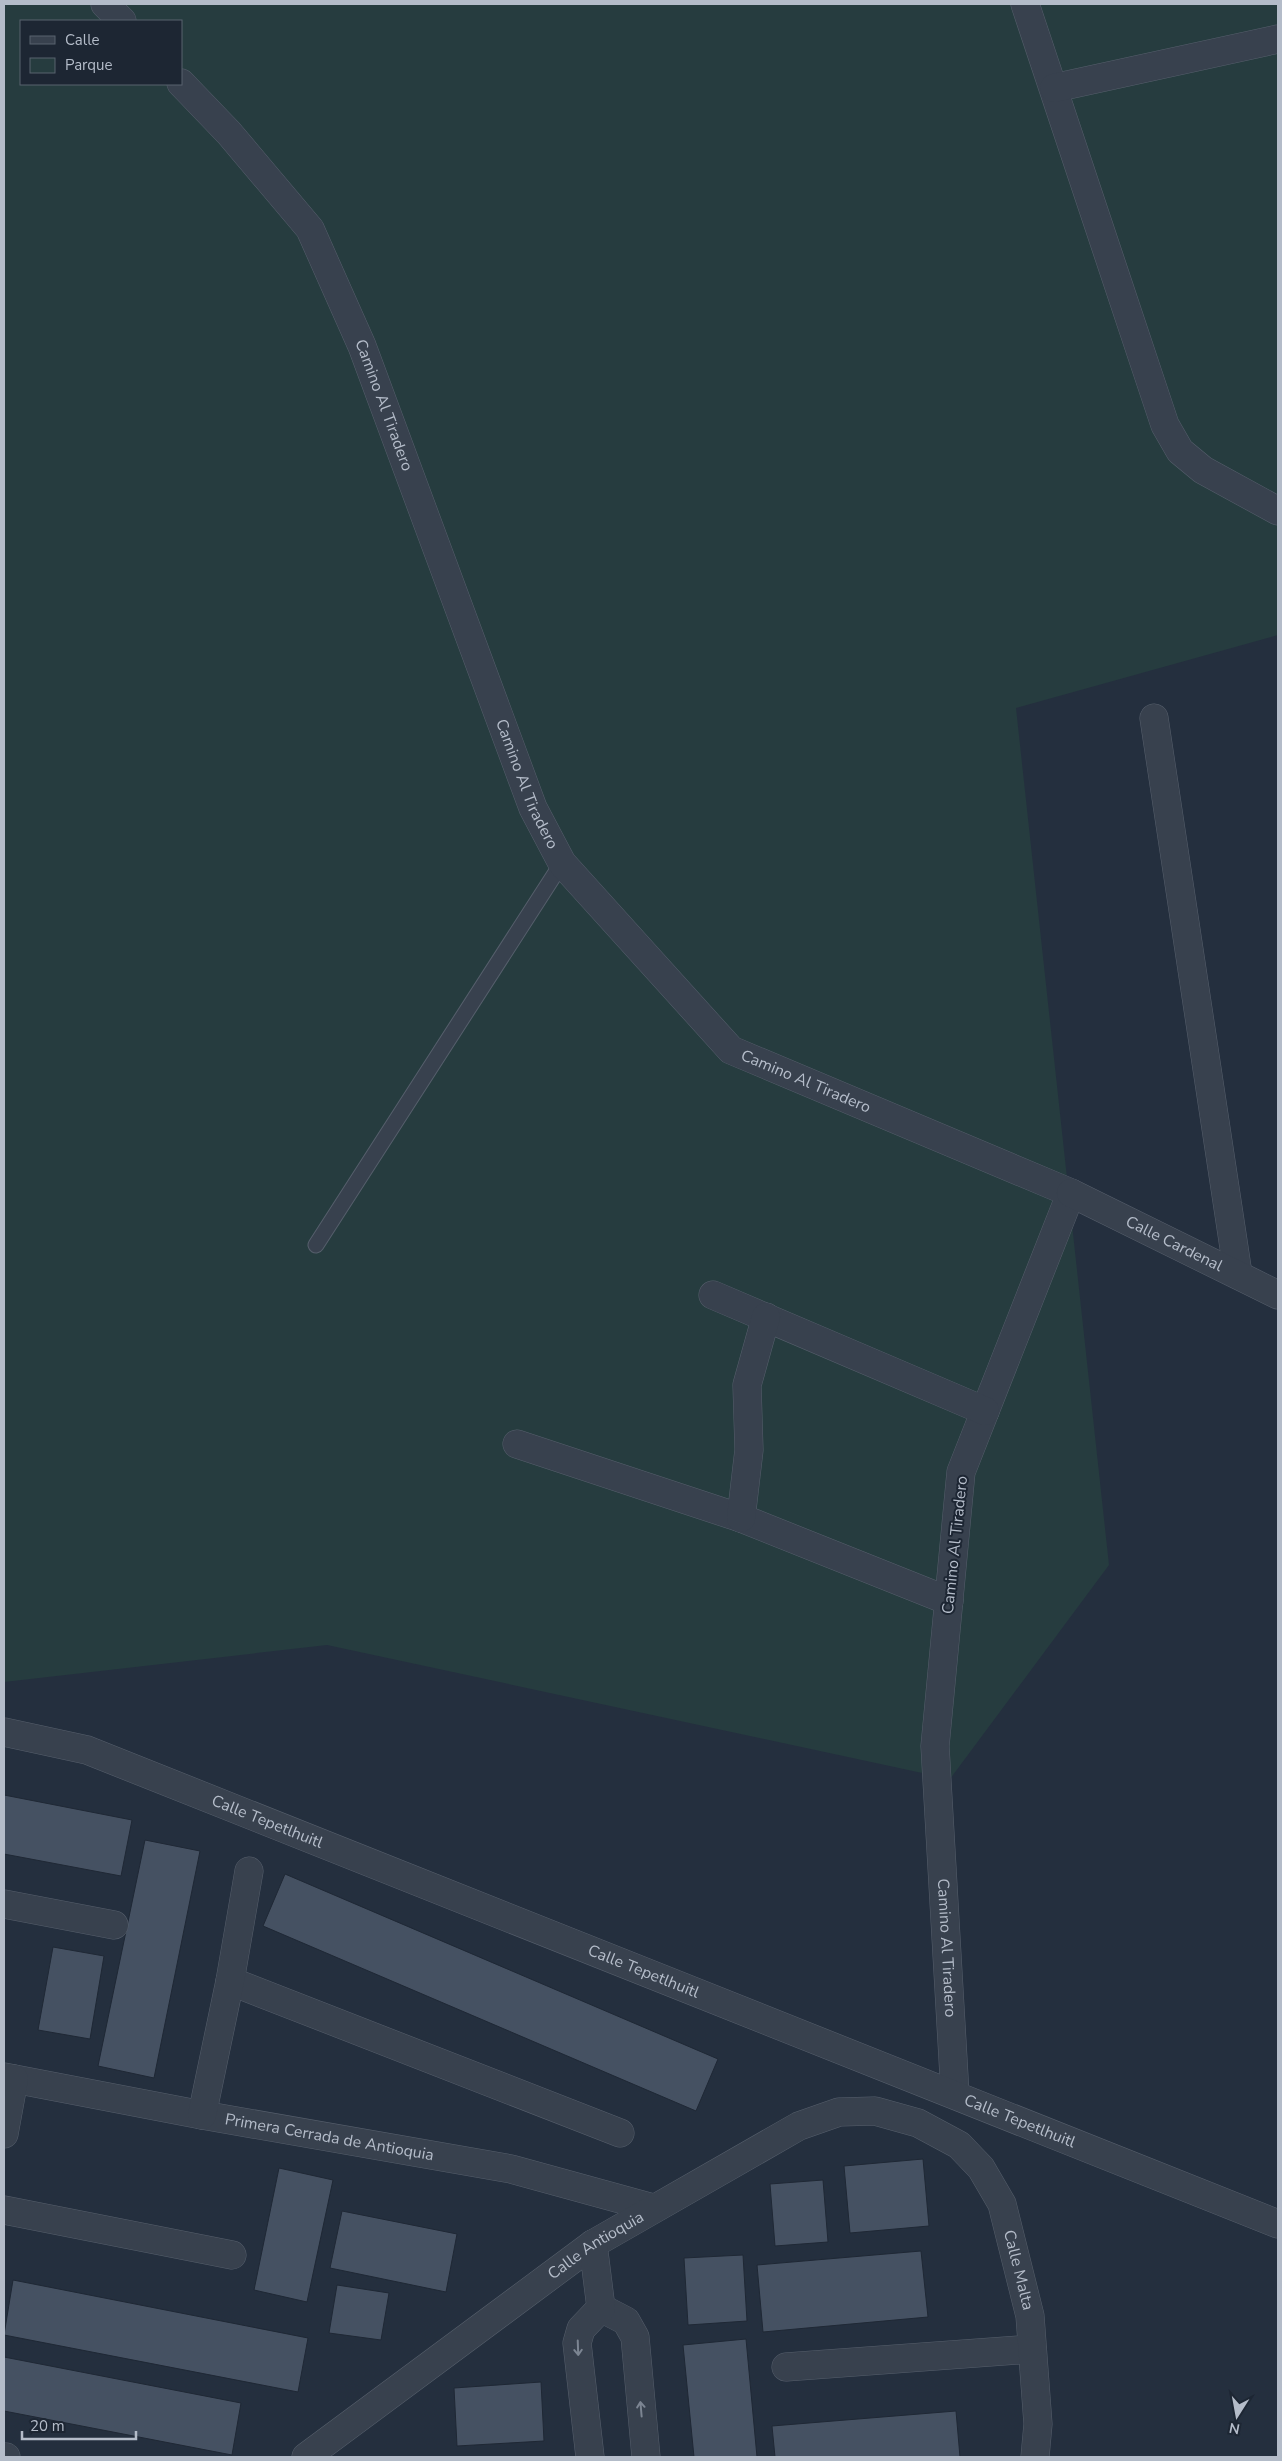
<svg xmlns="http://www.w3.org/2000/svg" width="1282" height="2461" font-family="'Nunito Sans',sans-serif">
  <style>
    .green { fill: #263c3f; fill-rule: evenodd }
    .building { fill: #455162; stroke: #1f2835 }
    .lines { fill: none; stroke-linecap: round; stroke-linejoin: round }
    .lane-casing { stroke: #565f6c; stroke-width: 17 }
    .street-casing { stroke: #565f6c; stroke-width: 29 }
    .lane { stroke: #38414e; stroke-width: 15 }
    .street { stroke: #38414e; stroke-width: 28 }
    .oneway { stroke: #7c8592 }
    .labels { text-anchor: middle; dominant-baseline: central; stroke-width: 4; stroke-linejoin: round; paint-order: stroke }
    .street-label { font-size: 16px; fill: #b4bcc9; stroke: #1d2633 }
  </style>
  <rect width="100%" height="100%" fill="#242f3e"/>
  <path class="green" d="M4,4h1274v631l-262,73 93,857 -159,214 -623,-134 -323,37zM21,21h160v63h-160z"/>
  <path class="building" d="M4,1795l128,25 -11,56 -117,-22z
    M145,1840l55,11 -46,227 -56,-12z
    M285,1874l433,185 -22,52 -433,-185z
    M53,1947l51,9 -14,83 -52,-9z
    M923,2159l6,67 -79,7 -6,-67z
    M279,2168l54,12 -26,122 -53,-12z
    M823,2180l5,62 -53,4 -5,-62z
    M342,2211l115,23 -11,58 -116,-24z
    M921,2251l7,66 -165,15 -6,-67z
    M743,2255l4,66 -59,4 -4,-67z
    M13,2280l295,58 -10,54 -294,-57z
    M337,2285l52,8 -8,47 -52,-7z
    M746,2339l11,118h-63l-11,-112z
    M4,2357l237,46 -9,52 -228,-44z
    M541,2382l3,59 -87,5 -3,-58z
    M956,2411l4,46h-185l-3,-31z"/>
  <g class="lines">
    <g class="lane-casing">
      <path id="lane" d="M316,1245l246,-382"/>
    </g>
    <g class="street-casing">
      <g id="street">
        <path d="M105,4l17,17"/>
        <path d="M1025,4l140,421 15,26 23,19 75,41"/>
        <path id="s1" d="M181,83l48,50 81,96 52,117 171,462 29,55 169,187 340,143 -110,279 -26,274 20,348"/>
        <path d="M1054,88l224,-49"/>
        <path d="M1154,718l84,556"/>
        <path id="s2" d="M1071,1193l207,102"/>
        <path d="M713,1295l272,116"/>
        <path d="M517,1444l224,74 208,83"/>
        <path d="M741,1518l8,-68 -2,-65 19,-68"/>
        <path id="s3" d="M4,1732l83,18 1191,474"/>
        <path d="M4,1904l110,21"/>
        <path d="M230,1981l390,152"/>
        <path id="s4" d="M4,2077l198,38 309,54 142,39"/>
        <path d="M202,2115l28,-134 19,-110"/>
        <path d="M4,2134l10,-55"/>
        <path d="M4,2210l228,45"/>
        <path d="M601,2308l25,13 9,16 11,120"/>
        <path d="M786,2367l246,-18"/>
        <path d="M4,2457h2"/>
        <path id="s5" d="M306,2457l287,-213 206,-118 40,-14 36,-1 43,12 41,22 22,23 21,36 28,112 8,108 -3,33"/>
        <path d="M590,2457l-13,-114 4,-14 20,-21 -8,-64"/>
      </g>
    </g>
    <use href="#lane" class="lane"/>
    <use href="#street" class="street"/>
  </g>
  <defs><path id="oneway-shaft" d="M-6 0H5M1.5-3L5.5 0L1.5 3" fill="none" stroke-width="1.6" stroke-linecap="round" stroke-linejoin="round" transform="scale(1.25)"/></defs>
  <g class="oneway">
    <use href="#oneway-shaft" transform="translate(578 2348) rotate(88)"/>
    <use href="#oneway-shaft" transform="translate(641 2409) rotate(-95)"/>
  </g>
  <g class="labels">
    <g class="street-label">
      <text stroke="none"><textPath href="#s1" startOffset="386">Camino Al Tiradero</textPath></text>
      <text stroke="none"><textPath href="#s1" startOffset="791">Camino Al Tiradero</textPath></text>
      <text stroke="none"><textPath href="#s1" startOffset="1211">Camino Al Tiradero</textPath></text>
      <text stroke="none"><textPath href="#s2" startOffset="115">Calle Cardenal</textPath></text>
      <text transform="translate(955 1545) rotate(-84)">Camino Al Tiradero</text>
      <text stroke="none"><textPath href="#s3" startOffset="279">Calle Tepetlhuitl</textPath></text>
      <text stroke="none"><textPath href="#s1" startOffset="2276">Camino Al Tiradero</textPath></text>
      <text stroke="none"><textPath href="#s3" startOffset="684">Calle Tepetlhuitl</textPath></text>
      <text stroke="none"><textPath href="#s3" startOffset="1089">Calle Tepetlhuitl</textPath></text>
      <text stroke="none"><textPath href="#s4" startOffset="331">Primera Cerrada de Antioquia</textPath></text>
      <text stroke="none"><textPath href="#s5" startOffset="359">Calle Antioquia</textPath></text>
      <text stroke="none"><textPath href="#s5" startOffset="906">Calle Malta</textPath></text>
    </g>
  </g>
  <rect width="1282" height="2461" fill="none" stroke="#b4bcc9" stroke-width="10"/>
  <rect x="20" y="20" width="162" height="65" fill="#1d2633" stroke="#59626f"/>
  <rect x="30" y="36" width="25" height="8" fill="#38414e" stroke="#59626f"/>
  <text x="65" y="45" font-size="15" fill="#b4bcc9">Calle</text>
  <rect x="30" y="58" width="25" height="15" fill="#263c3f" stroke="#59626f"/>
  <text x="65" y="70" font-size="15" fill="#b4bcc9">Parque</text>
  <g transform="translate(1237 2416) rotate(191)" stroke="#1d2633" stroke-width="4" paint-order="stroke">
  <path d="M0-4L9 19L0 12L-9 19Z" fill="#b4bcc9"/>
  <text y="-8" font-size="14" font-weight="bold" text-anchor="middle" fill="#b4bcc9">N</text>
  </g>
  <path d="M22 2431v8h114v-8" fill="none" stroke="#b4bcc9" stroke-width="2.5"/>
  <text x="30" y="2431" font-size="15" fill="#b4bcc9" stroke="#1d2633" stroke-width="4" paint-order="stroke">20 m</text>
</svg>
